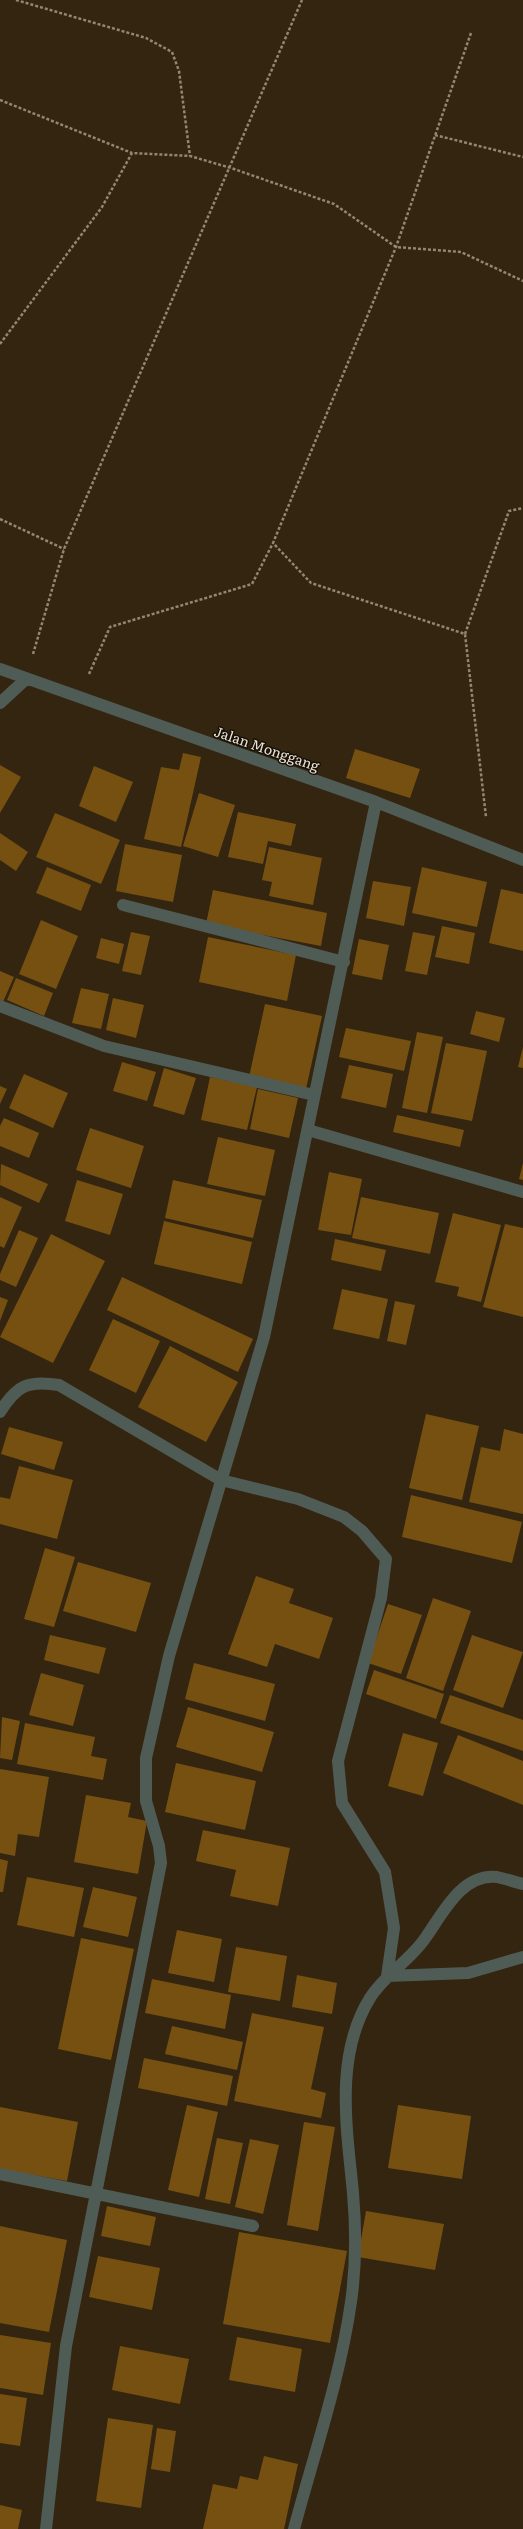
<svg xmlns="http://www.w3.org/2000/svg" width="523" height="2529" font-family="Literata,serif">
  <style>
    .building { fill: #755010 }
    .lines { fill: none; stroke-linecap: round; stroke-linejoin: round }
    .path { stroke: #928675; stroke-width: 2.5; stroke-dasharray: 3 2; stroke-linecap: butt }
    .street { stroke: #4f5c56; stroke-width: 12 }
    .labels { text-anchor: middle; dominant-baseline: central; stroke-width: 3; stroke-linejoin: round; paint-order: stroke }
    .street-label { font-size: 14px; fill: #eae1d4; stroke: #161007 }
  </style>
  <rect width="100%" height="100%" fill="#342511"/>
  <path class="building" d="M355,749l65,20 -10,29 -64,-20z
    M183,753l18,4 -20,90 -37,-8 17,-72 18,3z
    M0,765l21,12 -21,36z
    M94,766l39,16 -17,40 -37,-16z
    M199,793l36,12 -17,52 -35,-11z
    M238,812l58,12 -5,22 -23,-5 -5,23 -35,-7z
    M55,813l65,27 -19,44 -65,-27z
    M0,833l28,19 -12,19 -16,-11z
    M125,844l57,11 -9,47 -57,-11z
    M269,847l53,11 -9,47 -44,-9 3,-14 -10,-2z
    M47,867l44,18 -10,26 -45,-18z
    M422,867l65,15 -10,45 -65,-14z
    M373,881l38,6 -7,39 -38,-8z
    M501,889l22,5v57l-34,-8z
    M213,890l114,23 -6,33 -115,-22z
    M41,920l37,16 -22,53 -37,-15z
    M442,926l33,7 -6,31 -34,-7z
    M131,932l19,4 -9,39 -19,-4z
    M413,932l22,4 -8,39 -22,-4z
    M208,937l88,18 -9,46 -88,-19z
    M101,938l23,6 -5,20 -23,-6z
    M359,939l30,6 -7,35 -30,-6z
    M0,971l14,6 -11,25 -3,-2z
    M16,978l37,15 -9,23 -37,-16z
    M81,988l28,6 -8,35 -29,-6z
    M113,998l31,7 -8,33 -30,-8z
    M265,1004l57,12 -16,73 -57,-12z
    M476,1011l29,7 -6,24 -29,-8z
    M346,1028l65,13 -7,30 -65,-14z
    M417,1032l26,5 -16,76 -25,-5z
    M446,1043l41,8 -15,70 -41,-8z
    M523,1047v21l-5,-1z
    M122,1062l34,10 -9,29 -34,-10z
    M349,1065l44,9 -7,34 -45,-10z
    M164,1068l32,10 -12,37 -31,-9z
    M24,1074l44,19 -15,35 -44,-20z
    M210,1077l47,10 -10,43 -46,-10z
    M0,1086l7,3 -7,15z
    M258,1089l40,9 -9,40 -39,-9z
    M397,1115l67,15 -4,17 -67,-15z
    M4,1118l35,15 -10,25 -29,-12v-20z
    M90,1128l54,18 -13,42 -55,-18z
    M218,1137l57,13 -10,46 -58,-12z
    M523,1163v17l-4,-1z
    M1,1164l47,20 -9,19 -39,-18z
    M329,1172l33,7 -11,56 -33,-5z
    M77,1180l46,14 -13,41 -45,-14z
    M173,1180l89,20 -9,38 -88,-20z
    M0,1197l22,10 -18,41 -4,-2z
    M361,1197l78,16 -9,41 -78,-16z
    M453,1213l48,12 -20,77 -24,-6 2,-9 -24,-5z
    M164,1221l88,21 -10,42 -88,-20z
    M505,1224l18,4v89l-40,-10z
    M19,1230l19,8 -22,49 -16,-7v-6z
    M51,1234l54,27 -52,102 -53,-26z
    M335,1239l51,11 -5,21 -50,-11z
    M122,1277l131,62 -15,33 -131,-62z
    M342,1289l46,10 -9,40 -46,-10z
    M0,1297l8,3 -8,21z
    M395,1301l20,4 -9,40 -19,-4z
    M113,1319l47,22 -24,52 -47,-23z
    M170,1346l68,36 -32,60 -68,-35z
    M426,1414l53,12 -17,74 -53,-12z
    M9,1427l54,15 -9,28 -53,-16z
    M504,1429l19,5v80l-54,-12 12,-55 19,4z
    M19,1466l54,14 -16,59 -57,-15v-27l10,2z
    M411,1495l111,27 -10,41 -110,-26z
    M45,1548l30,9 -21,70 -30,-8z
    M78,1562l73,21 -15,49 -73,-21z
    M256,1576l38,13 -5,14 44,15 -14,41 -44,-15 -8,23 -39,-13z
    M433,1598l38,13 -28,80 -37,-13z
    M388,1604l34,11 -21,59 -33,-11z
    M50,1635l56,13 -7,26 -55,-14z
    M472,1635l51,17 -20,56 -50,-18z
    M194,1663l81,21 -10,37 -80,-22z
    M374,1670l70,24 -8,25 -70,-25z
    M41,1673l43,12 -11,41 -44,-11z
    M450,1695l73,25v31l-83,-28z
    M188,1707l86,25 -12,40 -86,-25z
    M2,1717l18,4 -8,39 -12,-2z
    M25,1723l70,14 -4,19 16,3 -4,21 -86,-16z
    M403,1733l35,10 -15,53 -35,-10z
    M458,1735l65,26v44l-80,-32z
    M176,1763l80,18 -11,49 -80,-18z
    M0,1769l49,8 -10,60 -21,-3 -3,22 -15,-3z
    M86,1795l45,8 -3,14 19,4 -9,53 -64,-12z
    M203,1830l87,18 -12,58 -48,-10 6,-26 -40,-9z
    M0,1859l8,2 -5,31h-3z
    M27,1877l57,11 -10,49 -57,-12z
    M93,1887l44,10 -9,40 -45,-10z
    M177,1930l45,9 -8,43 -46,-9z
    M81,1938l53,11 -23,111 -53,-11z
    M236,1947l51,9 -7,45 -52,-9z
    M297,1975l40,8 -5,31 -40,-7z
    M152,1979l79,16 -6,34 -80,-16z
    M252,2013l72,14 -13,62 15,4 -5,25 -87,-17z
    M172,2026l71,16 -6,28 -72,-16z
    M144,2058l89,18 -6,30 -89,-18z
    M187,2105l31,7 -19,85 -31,-7z
    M398,2105l73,11 -9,63 -74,-11z
    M0,2107l78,15 -11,59 -67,-12z
    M304,2122l31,5 -17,104 -31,-6z
    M217,2138l26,5 -13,61 -25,-5z
    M250,2139l29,6 -16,69 -28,-7z
    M107,2206l49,11 -6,29 -49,-10z
    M366,2211l78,13 -9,46 -77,-13z
    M0,2226l67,14 -18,92 -49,-9z
    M239,2232l108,19 -17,92 -107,-19z
    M98,2256l62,12 -8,42 -63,-13z
    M0,2335l51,8 -8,52 -43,-7z
    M237,2337l65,12 -7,43 -66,-12z
    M120,2346l69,13 -9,45 -68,-14z
    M0,2394l27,4 -7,48 -20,-3z
    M108,2418l45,7 -12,83 -45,-7z
    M157,2428l19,3 -6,41 -19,-3z
    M264,2456l34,8 -14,65h-81l10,-45 24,5 3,-13 18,4z
    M0,2505l22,5 -4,19h-18z"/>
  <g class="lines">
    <path class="path" d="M16,0l130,38 26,14 7,19 11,85
      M471,33l-75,214 -123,296 38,40 154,51 21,183
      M0,100l132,53
      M435,135l88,22
      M0,344l102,-137 30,-54 58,3 41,12 103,36 62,43 65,5 62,29
      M0,519l64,30
      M465,634l44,-123 14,-3
      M33,654l31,-105 238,-549
      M89,674l21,-47 142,-43 21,-41"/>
    <path class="street" d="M0,669l376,133 147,58
      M0,703l26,-24
      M123,905l221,57
      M0,1006l104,40 210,49
      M308,1130l215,62
      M0,1412c17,-27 28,-32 59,-27l162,95 77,19 46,18 18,14 24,28 -5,39 -43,163 4,42 43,69 9,56 -7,48
      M387,1976l81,-3 55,-16
      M0,2174l253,52
      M46,2529l20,-183 95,-483 -2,-17 -13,-45v-43l23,-102 95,-319 112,-535
      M294,2529c20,-75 46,-150 57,-227 5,-35 5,-74 2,-109 -6,-64 -19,-137 17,-195 15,-24 41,-38 56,-61 17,-24 36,-64 71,-60 9,2 18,5 26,7"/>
  </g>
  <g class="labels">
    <g class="street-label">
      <text transform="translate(267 748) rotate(19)">Jalan Monggang</text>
    </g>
  </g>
</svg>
